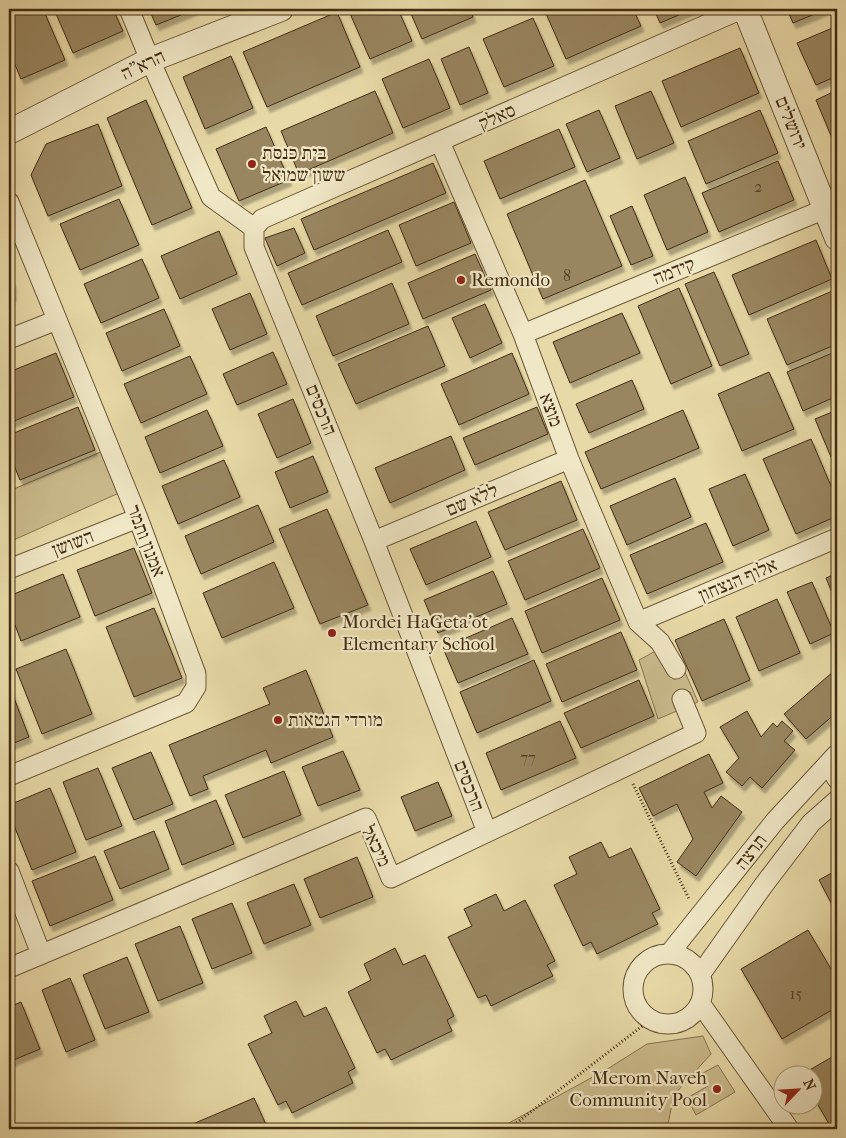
<svg xmlns="http://www.w3.org/2000/svg" width="846" height="1138" font-family="'IM FELL French Canon','Frank Ruhl Libre',serif">
  <style>
    .green { fill: #ccbc8e; stroke: #887450 }
    .building { fill: #998660; stroke: #432c11; filter: url(#shadow) }
    .lines { fill: none; stroke-linecap: round; stroke-linejoin: round }
    .minor-casing { stroke: #6c5837; stroke-width: 21 }
    .tertiary-casing { stroke: #6c5837; stroke-width: 26 }
    .path { stroke: #432c11; stroke-width: 3; stroke-dasharray: 1 2.5; stroke-linecap: butt }
    .minor { stroke: #f0e7c6; stroke-width: 19 }
    .tertiary { stroke: #f0e7c6; stroke-width: 24 }
    .poi-dot { fill: #8f2418; stroke: #f0e7c6; stroke-width: 2 }
    .labels { text-anchor: middle; dominant-baseline: central; stroke-width: 4.5; stroke-linejoin: round; paint-order: stroke }
    .number-label { font-size: 16px; fill: #584225 }
    .street-label { font-size: 19px; fill: #432c11; stroke: #f0e7c6 }
    .poi-label { font-size: 19px; fill: #432c11; stroke: #f0e7c6; text-anchor: start }
  </style>
  <defs>
    <filter id="shadow"><feDropShadow dx="3" dy="5.5" stdDeviation="1" flood-color="#0004"/></filter>
  </defs>
  <rect width="100%" height="100%" fill="#e8daa8"/>
  <filter id="stains"><feTurbulence type="fractalNoise" baseFrequency=".004" numOctaves="4"/><feColorMatrix values="0 0 0 0 .2 0 0 0 0 .09 0 0 0 0 .02 0 0 0 .5 -.17"/></filter>
  <radialGradient id="worn" r=".72"><stop offset=".6" stop-color="#630" stop-opacity="0"/><stop offset="1" stop-color="#630" stop-opacity=".3"/></radialGradient>
  <path class="green" d="M103,451l16,42 -110,49v-51z
    M672,642l26,60 -40,17 -19,-59z
    M703,1036l8,18 -37,41 -7,34h-169l111,-61 38,-24z
    M718,1065l17,27 -39,23 -9,-17 21,-12 -7,-12z"/>
  <path class="building" d="M9,9h34l22,51 -44,19 -12,-29z
    M54,9h59l10,22 -50,22z
    M149,9h47l-40,16z
    M348,9h50l14,32 -42,18z
    M409,9h61l3,8 -51,22z
    M544,9h89l8,17 -75,33z
    M654,9h39l-33,14z
    M787,9h40l-34,14z
    M337,12l23,55 -93,40 -24,-55z
    M533,18l21,48 -50,21 -21,-48z
    M837,26v50l-21,9 -19,-42z
    M469,47l19,46 -28,12 -19,-46z
    M740,48l19,45 -78,34 -19,-46z
    M231,56l22,52 -48,21 -22,-52z
    M429,59l21,49 -47,20 -21,-49z
    M837,90v60l-21,-50z
    M375,91l18,42 -94,41 -18,-43z
    M651,91l23,52 -37,16 -22,-53z
    M146,100l46,108 -40,17 -45,-107z
    M599,110l21,48 -33,14 -21,-48z
    M760,110l18,43 -72,31 -18,-43z
    M98,124l24,62 -74,30 -17,-41 15,-31z
    M266,127l23,53 -50,21 -23,-52z
    M559,129l16,38 -75,32 -16,-38z
    M778,161l16,39 -75,32 -17,-39z
    M433,163l13,30 -132,57 -13,-31z
    M685,177l23,55 -41,18 -23,-55z
    M585,180l37,86 -79,33 -36,-85z
    M119,199l20,46 -59,25 -20,-46z
    M454,202l17,41 -55,23 -17,-41z
    M632,206l21,50 -22,9 -21,-49z
    M294,228l11,25 -28,13 -12,-28z
    M388,230l14,32 -100,43 -14,-32z
    M219,231l18,43 -57,25 -19,-43z
    M816,240l16,39 -83,36 -17,-40z
    M475,254l16,36 -68,29 -15,-36z
    M142,259l17,39 -58,25 -17,-39z
    M714,272l35,82 -29,12 -35,-82z
    M9,274l4,9v12l-4,7z
    M392,283l17,41 -76,32 -17,-40z
    M679,288l33,78 -41,18 -33,-78z
    M837,289v55l-50,21 -20,-46z
    M250,293l17,41 -37,16 -18,-41z
    M485,304l17,39 -32,15 -18,-40z
    M164,309l16,37 -58,25 -16,-38z
    M622,313l18,40 -70,30 -17,-41z
    M428,326l17,40 -89,38 -18,-40z
    M837,351v45l-34,15 -16,-39z
    M273,352l14,32 -50,21 -14,-31z
    M56,353l18,44 -65,26v-51z
    M512,353l17,41 -70,31 -18,-41z
    M190,356l17,38 -66,29 -17,-39z
    M769,372l25,57 -52,22 -24,-57z
    M632,380l12,29 -55,24 -13,-29z
    M293,399l18,44 -34,15 -19,-44z
    M78,407l17,43 -75,30 -11,-27v-18z
    M537,407l11,27 -73,31 -12,-27z
    M207,410l16,36 -63,27 -15,-36z
    M683,410l16,38 -98,41 -16,-37z
    M837,410v44l-6,3 -16,-38z
    M451,436l14,34 -75,33 -15,-35z
    M811,439l26,61v16l-41,18 -33,-75z
    M313,456l15,36 -38,16 -15,-36z
    M224,460l16,37 -62,27 -16,-38z
    M745,474l24,56 -36,16 -24,-57z
    M675,478l16,39 -64,28 -17,-39z
    M561,481l16,39 -72,30 -17,-38z
    M258,505l16,37 -73,32 -16,-38z
    M327,509l41,96 -48,19 -41,-95z
    M476,521l15,36 -65,28 -16,-36z
    M706,523l17,39 -76,32 -17,-39z
    M583,529l17,39 -75,32 -17,-39z
    M134,548l18,45 -57,23 -18,-46z
    M274,562l20,46 -72,30 -19,-45z
    M493,571l14,33 -69,29 -14,-33z
    M837,573v32l-11,-27z
    M63,574l17,43 -59,24 -12,-32v-13z
    M602,578l18,42 -78,33 -17,-42z
    M812,582l22,51 -24,11 -23,-52z
    M777,599l23,54 -41,18 -23,-54z
    M154,608l28,70 -48,19 -28,-70z
    M512,618l16,36 -70,29 -15,-35z
    M724,619l26,61 -48,21 -27,-61z
    M621,632l16,38 -75,32 -16,-38z
    M66,649l26,65 -50,20 -26,-65z
    M534,660l17,41 -74,32 -17,-41z
    M306,670l27,67 -62,26 -5,-13 -63,26 5,13 -18,7 -21,-51 101,-41 -7,-16z
    M834,671l3,4v37l-31,27 -22,-25z
    M639,680l15,36 -73,32 -17,-35z
    M9,685l20,52 -20,8z
    M747,711l14,26 12,-14 4,4 5,-6 11,10 -9,10 11,9 -33,38 -12,-11 -8,9 -16,-14 13,-14 -19,-31z
    M560,721l16,37 -75,32 -15,-37z
    M343,751l17,39 -42,16 -16,-39z
    M151,752l22,52 -39,16 -22,-52z
    M709,754l14,29 -19,9 8,16 9,-12 21,16 -46,64 -19,-14 16,-23 -16,-35 -24,12 -14,-28z
    M98,768l24,58 -36,14 -23,-58z
    M284,771l17,44 -58,23 -18,-43z
    M438,782l14,34 -37,15 -14,-34z
    M50,788l26,64 -44,18 -23,-57v-8z
    M216,800l18,44 -52,21 -17,-44z
    M154,831l15,38 -49,20 -16,-38z
    M601,842l8,16 22,-10 29,61 -8,4 6,11 -61,30 -6,-12 -8,4 -29,-61 23,-11 -8,-17z
    M95,856l18,44 -63,26 -18,-45z
    M357,857l16,40 -53,21 -16,-39z
    M837,870v44l-18,-34z
    M294,884l17,41 -47,19 -17,-41z
    M496,894l8,17 21,-11 30,61 -8,4 6,11 -62,30 -5,-11 -8,3 -30,-61 24,-11 -8,-17z
    M232,903l20,50 -40,16 -20,-50z
    M180,926l23,57 -45,18 -23,-57z
    M808,930l29,49v28l-55,32 -41,-70z
    M395,948l8,17 22,-10 29,61 -7,4 5,11 -61,29 -6,-11 -8,4 -29,-61 23,-12 -7,-16z
    M127,957l22,55 -44,17 -22,-54z
    M70,978l25,62 -29,12 -24,-62z
    M296,1001l8,16 22,-10 29,61 -7,4 5,11 -61,30 -6,-12 -8,4 -30,-61 24,-11 -8,-17z
    M21,1002l19,47 -31,13v-55z
    M837,1054v75h-5l-18,-31v-22l-13,-1z
    M254,1098l14,31h-87z"/>
  <g class="lines">
    <g class="minor-casing">
      <path id="minor" d="M129,9l21,51 61,137 43,31v19l120,294 113,291
        M440,142l83,192 46,125 69,163 22,20 16,27
        M9,202l129,316 58,156v13l-10,16 -177,73
        M254,228l8,-9 480,-210
        M523,334l302,-125
        M9,339l48,-19
        M374,541l195,-82
        M9,569l129,-51
        M638,622l199,-84
        M828,764l9,15
        M9,871l32,83
        M633 989a35 35 0 1 1 70 0a35 35 0 1 1-70 0Z
        M669,954l106,-133 62,-67
        M9,968l357,-150 25,60 305,-145 -14,-34
        M700,975l63,-89 48,-63 26,-23
        M700,1003l89,126"/>
    </g>
    <g class="tertiary-casing">
      <path id="tertiary" d="M745,9l92,229
        M9,132l141,-72 131,-51"/>
    </g>
    <path class="path" d="M633,784l56,115
      M505,1129l10,-5
      M514,1129l1,-5 135,-104"/>
    <use href="#minor" class="minor"/>
    <use href="#tertiary" class="tertiary"/>
  </g>
  <g class="poi-dot">
    <circle cx="252" cy="164" r="5"/>
    <circle cx="461" cy="280" r="5"/>
    <circle cx="332" cy="633" r="5"/>
    <circle cx="278" cy="720" r="5"/>
    <circle cx="717" cy="1089" r="5"/>
  </g>
  <g class="labels">
    <g class="number-label">
      <text x="758" y="186">2</text>
      <text x="567" y="275">8</text>
      <text x="528" y="757">77</text>
      <text x="796" y="993">15</text>
    </g>
    <g class="street-label">
      <text transform="translate(143 65) rotate(-25)">הרא"ה</text>
      <text transform="translate(497 117) rotate(-24)">סאלק</text>
      <text transform="translate(791 123) rotate(68)">ירושלים</text>
      <text transform="translate(674 271) rotate(-22)">קידמה</text>
      <text transform="translate(321 410) rotate(68)">הרכסים</text>
      <text transform="translate(551 410) rotate(70)">מוצא</text>
      <text transform="translate(472 500) rotate(-23)">ללא שם</text>
      <text transform="translate(146 541) rotate(69)">אמנון ותמר</text>
      <text transform="translate(73 543) rotate(-21)">השושן</text>
      <text transform="translate(738 580) rotate(-23)">אלוף הנצחון</text>
      <text transform="translate(469 786) rotate(69)">הרכסים</text>
      <text transform="translate(376 846) rotate(64)">מיכאל</text>
      <text transform="translate(751 852) rotate(-52)">תרצה</text>
    </g>
    <g class="poi-label">
      <text x="262" y="153">בית כנסת<tspan x="262" dy="22">ששון שמואל</tspan></text>
      <text x="471" y="280">Remondo</text>
      <text x="342" y="622">Mordei HaGeta'ot<tspan x="342" dy="22">Elementary School</tspan></text>
      <text x="288" y="720">מורדי הגטאות</text>
      <text x="707" y="1078" text-anchor="end">Merom Naveh<tspan x="707" dy="22">Community Pool</tspan></text>
    </g>
  </g>
  <rect width="846" height="1138" fill="none" stroke="#e8daa8" stroke-width="30"/>
  <rect x="10" y="10" width="826" height="1118" fill="none" stroke="#432c11" stroke-width="2.5"/>
  <rect x="15" y="15" width="816" height="1108" fill="none" stroke="#432c11"/>
  <g transform="translate(798 1090) rotate(65)"><circle r="24" fill="#f0e7c6" stroke="#ab9c7e"/>
  <path d="M0-4L9 19L0 12L-9 19Z" fill="#8f2418"/>
  <text y="-8" font-size="14" font-weight="bold" text-anchor="middle" fill="#432c11">N</text>
  </g>
  <rect width="100%" height="100%" filter="url(#stains)"/>
  <rect width="100%" height="100%" fill="url(#worn)"/>
</svg>
